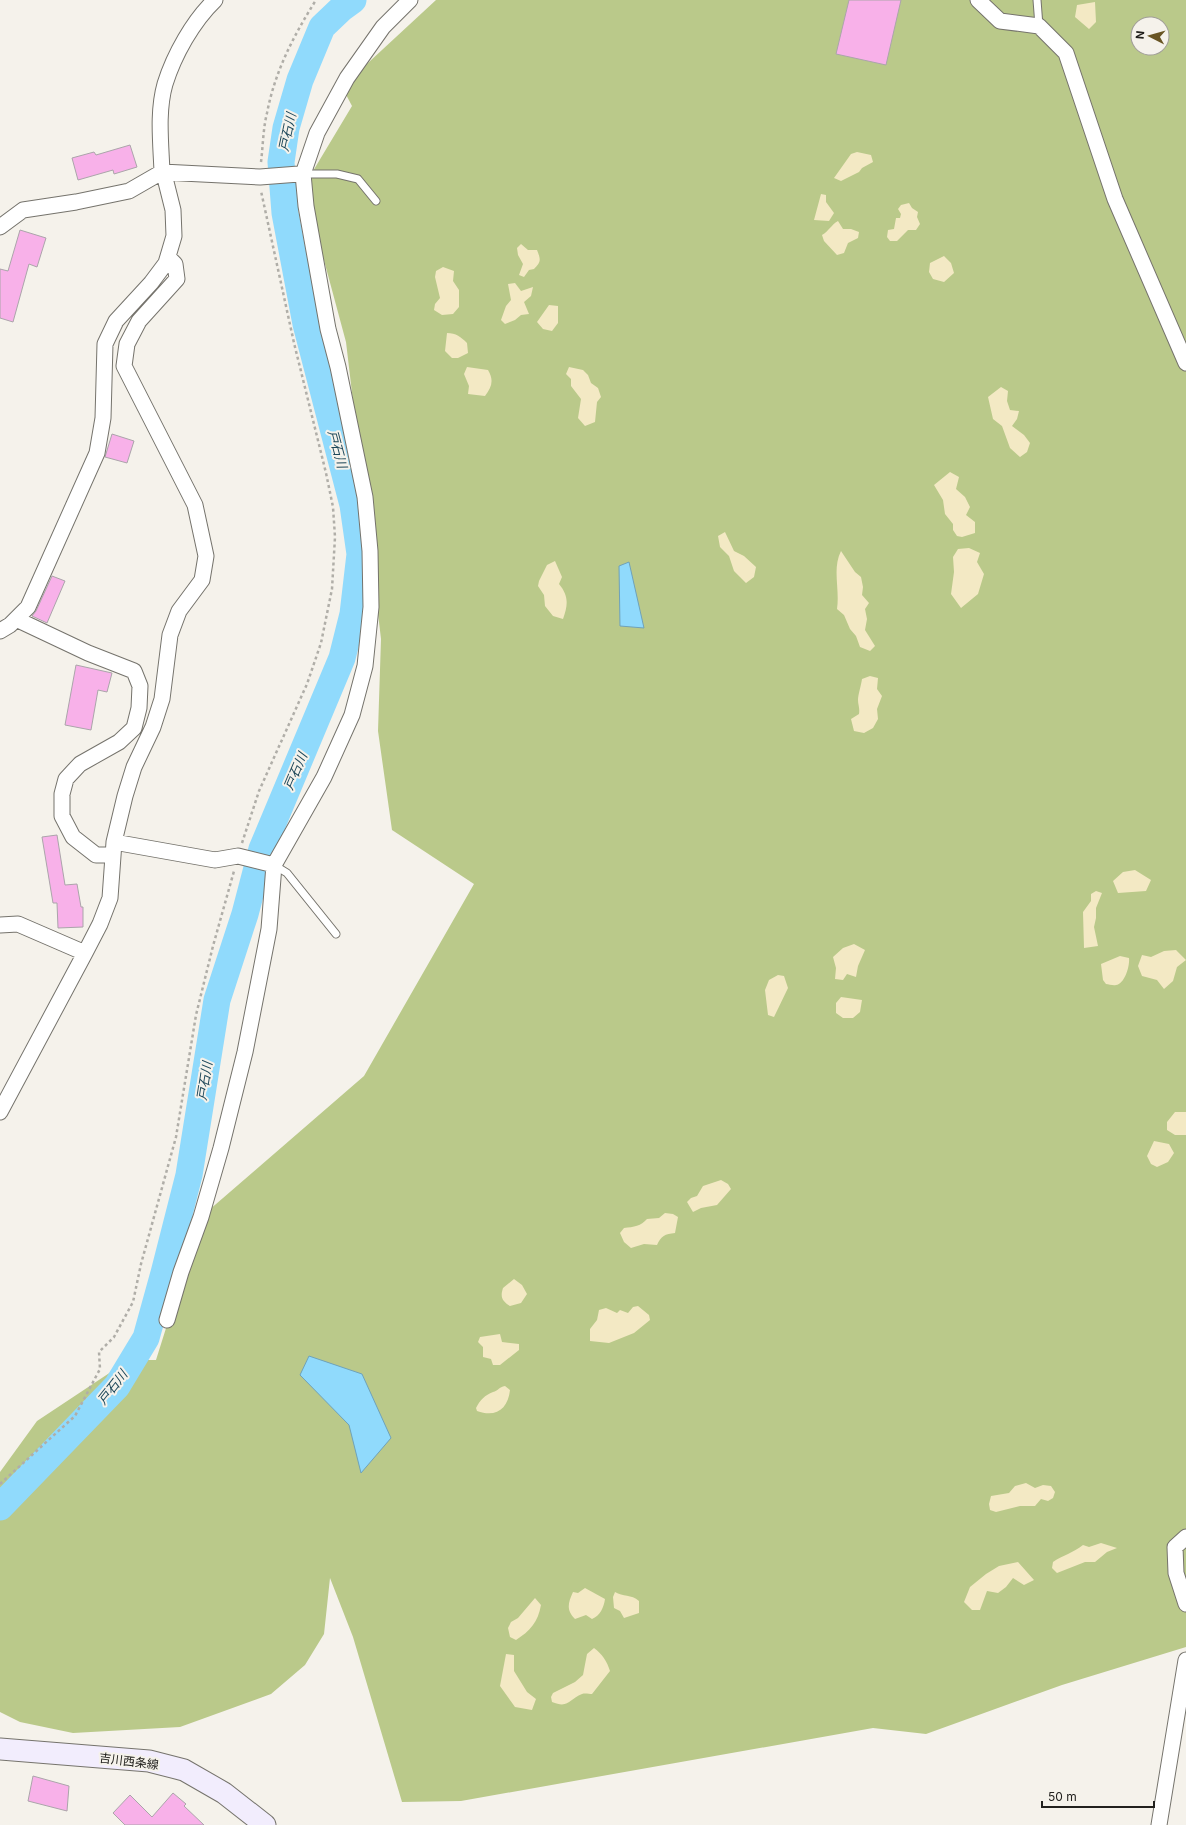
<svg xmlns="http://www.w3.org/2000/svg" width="1186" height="1825" font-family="Inter,'Noto Sans JP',sans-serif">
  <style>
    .green { fill: #bac98a; fill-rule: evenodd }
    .sand { fill: #f3e9c4 }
    .water { fill: #90dafc; stroke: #6fa2b9 }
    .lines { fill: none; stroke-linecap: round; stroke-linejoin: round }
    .river { stroke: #90dafc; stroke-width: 27 }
    .building { fill: #f8b1e9; stroke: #aba5aa }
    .lane-casing { stroke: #75736c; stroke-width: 9 }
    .street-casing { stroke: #75736c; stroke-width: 17 }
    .secondary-casing { stroke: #75736c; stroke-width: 23 }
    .path { stroke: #b0aea8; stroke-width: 2.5; stroke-dasharray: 3 3; stroke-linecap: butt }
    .lane { stroke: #fff; stroke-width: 7 }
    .street { stroke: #fff; stroke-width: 15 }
    .secondary { stroke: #f2edfd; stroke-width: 21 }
    .labels { text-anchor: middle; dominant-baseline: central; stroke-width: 4; stroke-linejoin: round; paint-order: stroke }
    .street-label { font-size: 12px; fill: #22211e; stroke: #f5f2eb }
    .water-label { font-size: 13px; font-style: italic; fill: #1d4759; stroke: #f5f2eb }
  </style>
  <rect width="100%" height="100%" fill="#f5f2eb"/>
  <path class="green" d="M436,0h750v1647l-124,38 -136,49 -53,-6 -412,73 -59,1 -49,-165 -23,-59 -6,56 -19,31 -34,29 -91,33 -107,6 -53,-11 -20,-10v-240l37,-51 92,-61h27l45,-143 163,-141 110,-192 -82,-54 -14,-99 3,-92 -35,-297 -42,-156 48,-80 -10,-19zM1138,24h24v24h-24z"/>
  <path class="sand" d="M1095,2l1,20 -7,7 -14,-12 2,-12z
    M857,152l14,3 2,7 -11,6 -3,4 -18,9 -7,-3 17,-24z
    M821,194l5,1v7l8,11 -5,8 -15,-1z
    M909,203l3,5 6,4 -1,5 3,7 -4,6h-8l-11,11h-7l-3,-4 1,-7 6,-1 2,-11h4l1,-4 -3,-5 3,-4z
    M838,221l5,8h8l8,3 -1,6 -10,5 -4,10 -7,2 -13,-14 -2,-6c7,-4 9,-10 16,-14z
    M521,244l7,6h9c4,10 4,12 -3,19l-5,1 -5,7 -5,-2 4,-11 -5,-9 -1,-7z
    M944,256l7,7 3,10 -10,9 -11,-3 -4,-7 1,-9z
    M443,267l11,4 -1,10 6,9v17l-6,7 -11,1 -8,-5 1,-6 5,-6 -5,-21 1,-6z
    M515,283l6,8 12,-4 -2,9 -7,6 5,12 -8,1 -6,5 -10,4 -4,-4 5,-14 5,-6 -3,-16z
    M549,305l9,1v17l-6,8 -9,-2 -6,-7z
    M447,333c9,0 14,4 20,10l1,10 -10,5h-6l-7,-7z
    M467,367l21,3c6,10 4,17 -3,26l-17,-2 1,-8 -5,-12z
    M569,367l14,3 5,5 3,8 7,5 3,9 -4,5 -2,20 -10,4 -7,-8 3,-19 -10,-13v-7l-5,-5z
    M1001,387l7,4 -1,10 3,9 9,1 -2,8 -5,7 12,9 6,8 -3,9 -7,5 -10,-9 -8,-22 -9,-7 -5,-22z
    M950,472l9,5 -3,12 9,8 5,10 -4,8 9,7v11l-13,4 -5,-1 -4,-6v-6l-8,-10 -2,-14 -9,-15z
    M725,532l9,19 10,5 12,11 -2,10 -8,6 -12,-12 -5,-15 -9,-9 -2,-11z
    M969,548l11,5 -3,9 7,12 -6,20 -17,14 -10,-14 3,-22 -1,-15 5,-8z
    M841,551l14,21 6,5 2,10 -1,8 7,8 -4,6 2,10 -2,11 10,16 -5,5 -10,-4 -4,-11 -6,-7 -6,-14 -7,-6c3,-20 -5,-40 4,-58z
    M555,561l7,16 -3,7c10,12 9,21 4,35l-10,-3 -8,-10 -1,-11 -6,-9 1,-5 8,-16z
    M870,676l8,2 -1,11 5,7 -5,13 1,10 -5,9 -9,5 -10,-2 -3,-12 8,-5c1,-6 -1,-9 -1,-14 0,-5 3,-14 4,-21z
    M1135,870l16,10 -5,11 -28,2 -5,-12 10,-9z
    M1096,891l6,2 -6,15v10l-2,9 4,19 -14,2 -1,-36 8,-11v-7z
    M854,944l11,6 -7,16 -2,11 -9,-3 -4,6 -8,-1 1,-11 -3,-11 10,-9z
    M1176,950l10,10 -9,7 -4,14 -9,8 -7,-9 -15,-4 -4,-10 4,-11 9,2 13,-6z
    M1120,956l9,2c1,7 -4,26 -13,27 -3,1 -7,-1 -10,-1l-3,-4 -2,-16z
    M778,975l6,1 4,12 -14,29 -6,-2 -3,-25 4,-10z
    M841,997l21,3 -2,12 -7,6h-10l-7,-5v-10z
    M1175,1112h11v23h-11l-8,-5v-8z
    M1154,1141l15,3 5,9 -6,9 -11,5 -6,-3 -4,-8z
    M721,1180l7,4 3,5 -14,16 -16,3 -8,4 -6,-10 4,-4 6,-2 6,-10z
    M665,1213l8,1 5,3 -3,16c-10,1 -14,3 -18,12l-13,-1 -13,4 -7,-6 -4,-9 4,-5c10,-1 17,-2 23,-9l12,-1z
    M514,1279l8,6 5,9 -6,9 -11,3c-8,-5 -10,-9 -7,-18z
    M638,1306l11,9 1,5 -16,13 -25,10 -19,-2v-12l7,-9 2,-10 7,-2 11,5 3,-3 8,3 5,-6z
    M500,1334l2,8 17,2v6l-19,15h-7l-2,-6 -8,-2v-10l-5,-5 2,-5z
    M505,1386l5,4c-2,19 -14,28 -33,21l-1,-3c4,-8 9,-13 17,-16 5,-1 6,-5 12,-6z
    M1026,1483l9,5 8,-3 8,1 4,6 -2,6 -5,3 -7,-2 -6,7h-15l-24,6 -6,-2 -1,-6 2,-8 18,-3 6,-7z
    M1101,1543l16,5 -10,4 -12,10h-10l-28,11 -5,-5 1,-6c10,-7 20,-9 30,-17l6,2z
    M1018,1562l16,18 -10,5 -11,-7 -7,9 -8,6 -11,-2 -7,19h-8l-8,-8 6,-15 16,-13 13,-8z
    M585,1588l20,11c-1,8 -5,17 -13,20l-6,-4 -11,4c-9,-9 -7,-16 -2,-27l5,1z
    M615,1592c8,5 16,2 24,9v12l-15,5 -4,-7 -6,-3 -1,-11z
    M535,1598l6,7c-3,17 -11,26 -25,35l-6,-3 -2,-9 3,-6 7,-4z
    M594,1648c8,6 13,13 16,23l-18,23c-3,0 -7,-1 -10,0 -13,5 -13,15 -30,8l-1,-5 2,-4 22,-11 8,-7 4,-21z
    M506,1654l8,1v16l13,21 9,7 -4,11 -17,-3 -15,-21z"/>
  <path class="water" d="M629,562l15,66 -24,-2 -1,-60z
    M309,1356l53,18 29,64 -30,35 -12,-48 -49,-50z"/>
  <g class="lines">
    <path class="river" d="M0,1507l117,-121 29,-48 18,-65 25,-98 28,-175 28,-86 17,-65 80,-191 11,-44 7,-60 -7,-49 -47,-181 -21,-111 -4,-51 5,-34 14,-48 22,-53 20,-19 11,-8"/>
  </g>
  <path class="building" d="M849,0h52l-15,65 -50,-11z
    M130,145l7,22 -23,7 -1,-4 -35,10 -6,-22 22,-6 2,3z
    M20,230l26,8 -9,29 -8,-3 -16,58 -13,-4v-49l8,2z
    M112,434l22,7 -7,22 -22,-6z
    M52,576l13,5 -18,42 -15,-7 4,-5z
    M76,665l36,8 -5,19 -9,-2 -7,40 -26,-5z
    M57,835l8,50 12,-1 4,23h2v20l-25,1 -1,-25h-4l-11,-66z
    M33,1776l36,10 -2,25 -39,-10z
    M173,1793l13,11 -2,2 20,19h-79l-12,-12 17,-18 22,22z"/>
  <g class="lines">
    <g class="lane-casing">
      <path id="lane" d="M1037,0l2,26
        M303,174h34l21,5 18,22
        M274,865l13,8 49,61"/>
    </g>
    <g class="street-casing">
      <path id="street" d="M978,0l22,21 39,5 27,27 49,146 71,164
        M0,227l23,-17 53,-8 53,-11 33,-19 98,5 39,-3
        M16,619l72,34 46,18 6,15 -1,22 -5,20 -15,14 -39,22 -14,15 -4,15v22l11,21 23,18h16
        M0,631l10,-6 18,-18 69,-154 6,-35 2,-74 11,-23 35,-38 15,-20 8,-27 -1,-26 -8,-32 -3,-6c-1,-28 -5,-60 3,-88 9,-29 28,-63 50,-84
        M114,842l101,18 23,-4 36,9
        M0,925l18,-1 67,29
        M0,1112l85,-159 15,-29 10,-26 4,-56 11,-46 9,-29 19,-40 9,-28 8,-64 9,-24 23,-31 4,-24 -11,-51 -71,-139 3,-22 12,-23 38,-42 -2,-15 -7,-7
        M167,1320l14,-48 20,-55 20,-69 24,-96 24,-123 5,-64 50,-88 28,-62 13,-49 6,-59 -1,-56 -5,-54 -27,-130 -10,-38 -22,-123 -3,-32 14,-41 30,-55 36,-51 27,-27
        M1186,1537l-11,10 1,26 10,31
        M1159,1825l27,-165"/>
    </g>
    <g class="secondary-casing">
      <path id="secondary" d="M0,1749l149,12 35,9 40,23 41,32"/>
    </g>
    <path class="path" d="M261,162c2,-16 2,-33 6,-49 8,-42 27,-78 49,-113
      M242,843l17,-52 48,-107 14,-41 11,-54 3,-52 -2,-30 -7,-34 -32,-130 -33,-152
      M0,1484l75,-68 25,-47 -1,-17 15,-15 19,-35 8,-38 35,-127 20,-122 17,-69 21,-75"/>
    <use href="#lane" class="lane"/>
    <use href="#street" class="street"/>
    <use href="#secondary" class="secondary"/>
  </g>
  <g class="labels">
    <g class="street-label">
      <text transform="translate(129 1761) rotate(7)">吉川西条線</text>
    </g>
    <g class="water-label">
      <text transform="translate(287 132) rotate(-78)">戸石川</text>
      <text transform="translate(338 449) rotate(75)">戸石川</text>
      <text transform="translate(295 771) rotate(-67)">戸石川</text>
      <text transform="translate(204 1081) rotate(-81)">戸石川</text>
      <text transform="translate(112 1387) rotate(-52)">戸石川</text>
    </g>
  </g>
  <g transform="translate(1150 36) rotate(276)"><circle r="19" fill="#f5f2eb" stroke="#a19e99"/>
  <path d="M0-3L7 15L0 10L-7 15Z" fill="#695524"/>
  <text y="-6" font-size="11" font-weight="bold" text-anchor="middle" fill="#22211e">N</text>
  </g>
  <path d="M1042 1801v6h112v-6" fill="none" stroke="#22211e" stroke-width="2"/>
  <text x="1048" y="1801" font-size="12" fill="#22211e" stroke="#f5f2eb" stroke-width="3" paint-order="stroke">50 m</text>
</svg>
